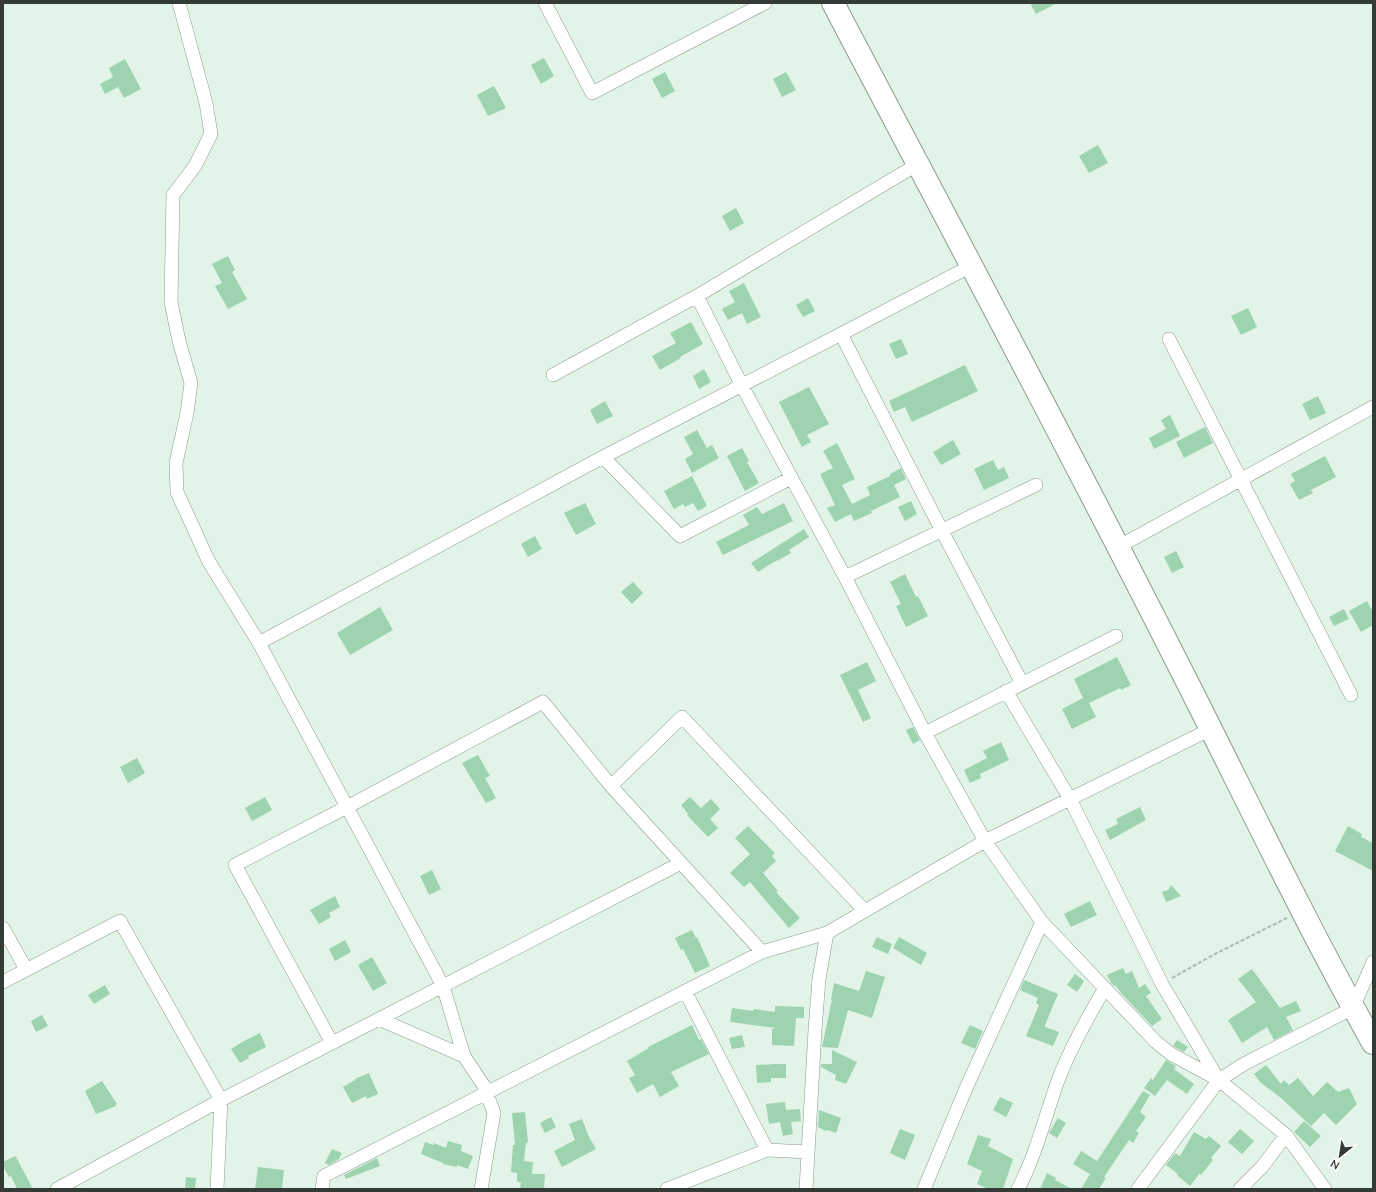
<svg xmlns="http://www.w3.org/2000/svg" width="1376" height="1192" font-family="Mulish,sans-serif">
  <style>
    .building { fill: #9ed3b0 }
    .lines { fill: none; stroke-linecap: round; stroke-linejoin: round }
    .street-casing { stroke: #8a9b8f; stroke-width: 14 }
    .highway-casing { stroke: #8a9b8f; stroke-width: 24 }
    .path { stroke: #acbbb0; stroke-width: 2; stroke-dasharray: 4 2; stroke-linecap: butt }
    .street { stroke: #fff; stroke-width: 13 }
    .highway { stroke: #fff; stroke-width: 22 }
  </style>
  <rect width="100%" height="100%" fill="#e1f4e7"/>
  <path class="building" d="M1030,3h27l-21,11z
    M544,58l10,18 -13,8 -10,-19z
    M125,59l16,30 -17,9 -6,-11 -13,7 -5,-10 13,-7 -4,-9z
    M665,72l10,19 -13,7 -10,-19z
    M786,72l10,18 -14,7 -9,-18z
    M494,86l12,22 -18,8 -11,-21z
    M1098,145l10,18 -19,10 -10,-17z
    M736,208l8,15 -14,8 -8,-15z
    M228,256l7,14 -3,2 15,27 -19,10 -13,-23 7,-3 -10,-19z
    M744,283l17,34 -14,7 -5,-11 -14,7 -6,-11 13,-7 -6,-11z
    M808,298l7,13 -12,6 -7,-12z
    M1248,308l9,19 -16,8 -10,-19z
    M691,322l12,22 -23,13 1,1 -21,12 -8,-14 24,-13 -6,-10z
    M901,339l7,15 -12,5 -7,-15z
    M965,365l13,26 -66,31 -7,-15 -11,5 -5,-11z
    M704,369l7,13 -12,7 -6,-13z
    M809,387l20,37 -22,11 4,7 -9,5 -23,-45z
    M1318,396l8,17 -16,7 -8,-16z
    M605,401l8,15 -16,8 -7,-14z
    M1170,415l10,21 -26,13 -5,-11 17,-9 -5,-9z
    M1205,427l8,16 -29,15 -8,-16z
    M697,430l10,18 5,-3 7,13 -27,15 -7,-14 8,-5 -9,-17z
    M953,440l8,14 -20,11 -8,-13z
    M837,443l18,36 -13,6 10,19 18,-9 -3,-8 23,-11v-2l11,-6 5,11 -12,6 6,12 -29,14 1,2 -18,8 -3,-7 -16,8 -8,-14 8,-3 -15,-31 13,-6 -10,-17z
    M742,448l7,13 -2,1 12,21 -14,8 -18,-35z
    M1325,456l11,21 -25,13 2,3 -14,7 -9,-16 5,-3 -4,-7z
    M993,460l5,10 6,-3 5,11 -25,12 -10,-21z
    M692,476l15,30 -9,5 -5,-8 -8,4 -2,-3 -9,5 -10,-18z
    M911,501l6,13 -12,7 -7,-14z
    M585,503l11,21 -20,11 -12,-22z
    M784,503l9,18 -70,34 -7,-13 33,-17 -6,-10 14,-8 5,7z
    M804,529l5,8 -20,13 2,3 -14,8v-1l-19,12 -7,-9z
    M535,536l7,13 -14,8 -7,-13z
    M1176,551l8,16 -12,6 -8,-16z
    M905,574l11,23 2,-1 10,20 -22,11 -10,-21 5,-2 -11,-22z
    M633,582l10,11 -11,11 -11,-12z
    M1367,601l6,11v13l-12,7 -12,-21z
    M380,607l13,23 -43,25 -13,-22z
    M1344,609l5,10 -15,7 -5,-9z
    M1117,657l14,28 -10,5 -1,-2 -31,15 7,14 -24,12 -10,-20 21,-11 -9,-19z
    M867,662l9,19 -18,9 13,28 -8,4 -23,-47z
    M913,727l7,13 -7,4 -7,-14z
    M1001,742l8,18 -29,14 1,4 -11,5 -6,-13 23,-12 -4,-7z
    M478,755l12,21 -5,2 11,20 -10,5 -24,-40z
    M137,758l8,15 -17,10 -8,-16z
    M265,797l7,13 -20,11 -7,-13z
    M690,797l11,11 10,-9 9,10 -10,10 8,9 -10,9 -21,-22 1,-1 -7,-9z
    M1140,807l6,13 -36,20 -5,-10 13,-6 -2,-5z
    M748,826l27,27 -3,3 4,5 -13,12 15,18 -2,1 24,26 -11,10 -39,-46 -6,5 -14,-14 20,-19 -15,-16z
    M1348,826l14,8 -1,3 12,6v28l-38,-20z
    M432,870l9,19 -12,6 -9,-19z
    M1171,885l10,11 -15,6 -4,-10 6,-2z
    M335,896l5,11 -11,6 2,4 -12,7 -9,-14z
    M1090,901l7,14 -26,12 -7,-13z
    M692,930l4,8 1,-1 13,29 -15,7 -12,-24 -2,1 -6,-12z
    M877,937l15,7 -4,10 -16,-7z
    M899,937l28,16 -6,12 -28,-17z
    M345,940l6,12 -16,9 -6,-12z
    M372,957l15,26 -14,8 -15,-26z
    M1123,968l3,6 6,-3 7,17 6,-4 6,9 -5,3 16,23 -10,7 -30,-32 -6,-8h-2l-2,-2 -5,-9z
    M1252,969l28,39 16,-7 5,10 -15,6 7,13 -19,10 -7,-13 -25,16 -14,-23 28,-18 -18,-23z
    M866,971l19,6 -13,41 -24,-8 -10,38 -16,-1 10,-47h-1l3,-17 25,8z
    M1075,974l9,7 -7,11 -10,-7z
    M1024,980l34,14 -13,31v2l14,5 -6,14 -27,-10 13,-31 -3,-2 2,-5 -18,-8z
    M105,985l5,9 -16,10 -6,-9z
    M775,1006l29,1v11h-8l-2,28 -22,-1v-16l4,-1 -46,-6 2,-14 21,3 1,-2 21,3z
    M42,1015l6,11 -12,6 -5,-11z
    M692,1025l7,15 2,-1 8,15 -38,18 8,14 -19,11 -7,-13 -16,9 -8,-15 6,-3 -8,-14 22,-13 -1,-1z
    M970,1025l13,6 -8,18 -14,-6z
    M260,1033l6,14 -18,9 1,2 -9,5 -9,-14 11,-7z
    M742,1035l3,12 -13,2 -3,-11z
    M1177,1040l11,7 -4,5 -11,-6z
    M832,1050l25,12 -11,22 -11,-4 1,-5 -15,-8v-3h11z
    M1166,1060l10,6 -2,3 20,15 -7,10 -20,-14 -12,16 -11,-8 7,-10 2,2z
    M776,1064h10v14h-15v4l-14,1 -1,-18z
    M1266,1065l15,19 3,-4 5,5 9,-7 15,18 14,-14 11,10 11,-4 8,16 -21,21 -12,-12 -13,13 -30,-28 -21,-16 -6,-8z
    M369,1073l9,21 -11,5 -1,-3 -14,7 -9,-16 12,-7v-1z
    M102,1081l15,23 -2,1 1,1 -20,8 -11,-23z
    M1143,1091l7,4 -10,17 6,5 -10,14 3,2 -6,10 -4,-3 -25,37 2,1 -7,11h-18l9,-15 -17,-10 8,-13 16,10z
    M1000,1097l13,6 -7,14 -13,-7z
    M785,1102l1,8 14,-1 1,12 -10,1 2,12 -10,2 -3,-14 -11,2 -3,-20z
    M819,1110l22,8 -5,15 -9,-3 -1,1 -8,-4z
    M525,1112l3,30 -2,1 -2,18 9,1 -1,12h13l-1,15h-24l1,-7h-4v-9l-6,-1 2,-27h2l-3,-32z
    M551,1117l5,10 -11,6 -5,-10z
    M1058,1118l8,5 -9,15 -8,-5z
    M582,1119l7,18 7,12 -34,18 -8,-16 21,-11 -6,-16z
    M1304,1121l17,15 -11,11 -16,-15z
    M900,1129l15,6 -10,25 -15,-7z
    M1240,1129l14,12 -12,13 -14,-12z
    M1194,1132l12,7 3,-3 12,10 -10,12 2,2 -12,15 -2,-1 -9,12 -13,-11 1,-1 -12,-9 9,-12 5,3z
    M978,1135l13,4 -3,7 25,13 -10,30h-14l-12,-5 5,-13 -15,-7z
    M448,1141l14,4 -1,6 12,5 -5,13 -11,-4v2l-14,-3v-1l-22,-9 4,-12 8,3 1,-2 12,5z
    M332,1149l10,4 -3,6 -10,6 -4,-2z
    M15,1156l1,1 17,32h-16l-6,-13 -2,1 -6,-11v-4z
    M377,1158l3,8 -34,13 -2,-4z
    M258,1167l26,3 -2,19h-27z
    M1047,1173l9,5 -1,2 17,9h-32z
    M186,1177l10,1 -1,11h-10z"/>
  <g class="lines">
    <g class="street-casing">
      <path id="street" d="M179,3l27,100 5,31 -16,32 -22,29 -2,107 8,39 12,42 -4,30 -11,50 1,29 32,70 50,81 184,343 21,70
        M545,3l47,90 173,-90
        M971,266l-130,68 101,197 80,152
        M697,296l45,90 103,191 80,156 60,108 57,81 113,119 16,13 48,26 67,55 39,54
        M1169,339l182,356
        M553,375l144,-79 221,-132
        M603,457l77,79 111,-58
        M1118,547l255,-140
        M845,577l191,-92
        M259,643l344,-186 238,-123
        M1006,691l64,108 92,185 36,61 20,34
        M925,733l191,-97
        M611,786l71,-69 183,194
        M3,928l23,41
        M3,982l117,-61 101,179 -4,89
        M685,991l82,159
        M379,1019l302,-156
        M57,1189l164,-89 111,-57
        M322,1189l2,-13 438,-224 65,-19
        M481,1189l13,-76 -10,-27 -20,-30 -85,-37 -47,24 -97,-178 112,-58 196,-105 68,84 151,166
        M667,1189l100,-39 41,2
        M806,1189l9,-159 4,-51 8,-46 158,-92 226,-112
        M924,1189l43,-103 75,-164
        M1018,1189c17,-32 26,-68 38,-103 12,-34 30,-66 49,-98
        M1138,1189l81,-109 25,-16 109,-56 20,-46
        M1240,1189l22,-22 24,-32"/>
    </g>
    <g class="highway-casing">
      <path id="highway" d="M833,3c114,217 230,434 341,653 66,129 128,261 199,387"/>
    </g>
    <path class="path" d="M1172,978l43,-24 72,-36"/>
    <use href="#street" class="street"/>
    <use href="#highway" class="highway"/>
  </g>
  <rect width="1376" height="1192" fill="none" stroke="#343b36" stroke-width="8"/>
  <g transform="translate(1340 1156) rotate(210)" stroke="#ffffff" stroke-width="3" paint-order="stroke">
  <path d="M0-3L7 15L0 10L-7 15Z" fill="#343b36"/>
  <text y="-6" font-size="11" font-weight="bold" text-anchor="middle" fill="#343b36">N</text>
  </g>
</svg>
